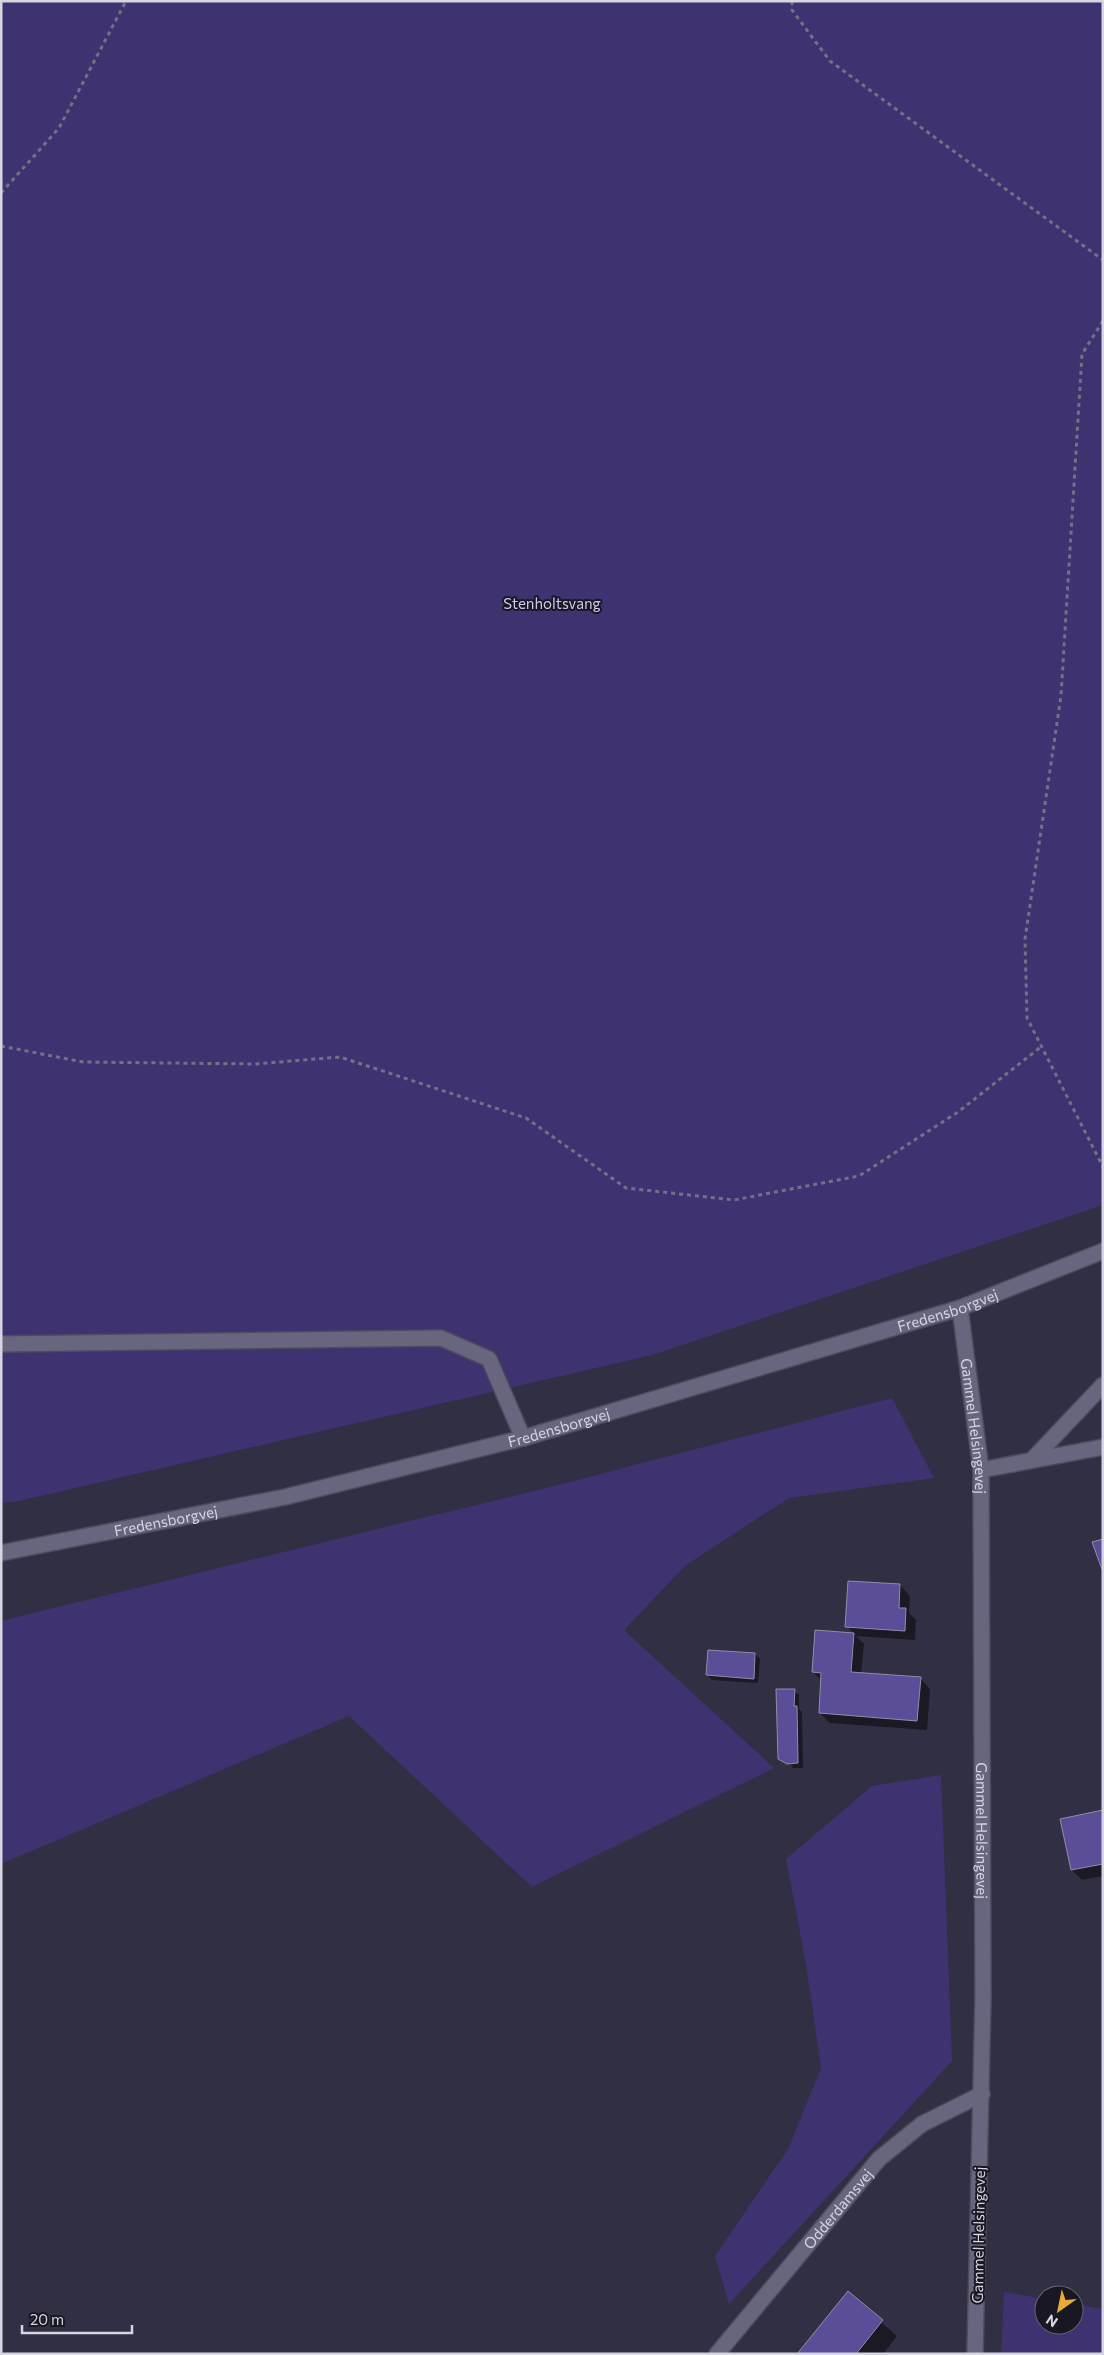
<svg xmlns="http://www.w3.org/2000/svg" width="1104" height="2355" font-family="Commissioner,sans-serif">
  <style>
    .green { fill: #3f3271 }
    .shadow { fill: #0007 }
    .building { fill: #5b4d97; stroke: #918ea8 }
    .lines { fill: none; stroke-linecap: round; stroke-linejoin: round }
    .minor-casing { stroke: #4e4b5e; stroke-width: 18 }
    .path { stroke: #737183; stroke-width: 3; stroke-dasharray: 4 4; stroke-linecap: butt }
    .minor { stroke: #68667e; stroke-width: 15 }
    .labels { text-anchor: middle; dominant-baseline: central; stroke-width: 4; stroke-linejoin: round; paint-order: stroke }
    .park-label { font-size: 15px; fill: #cdc9f3; stroke: #191822 }
    .street-label { font-size: 15px; fill: #d6d5e2; stroke: #191822 }
  </style>
  <rect width="100%" height="100%" fill="#312f44"/>
  <path class="green" d="M1,1h1102v1204l-451,150 -633,146 -18,2z
    M892,1398l42,80 -145,20 -103,67 -62,65 150,138 -242,119 -183,-171 -348,148v-243l561,-137z
    M941,1775l11,286 -223,243 -14,-48 73,-107 33,-81 -15,-104 -20,-105 86,-73z
    M1004,2292l40,7v26h30v-21l29,5v45h-102z"/>
  <path class="shadow" d="M900,1585l10,11 -1,17 7,7 -1,20 -59,-4 8,8 -3,30 59,4 10,11 -3,41 -97,-7 -10,-10 2,-32 -9,-9 3,-41 38,3 -7,-8z
    M755,1654l5,5 -2,24 -46,-3 -5,-5z
    M794,1690l5,5v14l3,3 1,56h-11l1,-2 -14,-8z
    M1103,1812v64l-21,4 -10,-10 -11,-50z
    M848,2293l49,43 -14,18h-84z"/>
  <path class="building" d="M1103,1539v33l-11,-30z
    M848,1581l52,3 -1,24h7l-1,23 -60,-4z
    M815,1630l39,3 -3,39 70,5 -4,44 -98,-8 2,-40 -9,-1z
    M708,1650l47,3 -1,26 -48,-4z
    M776,1689h19l-1,17h3l1,57 -11,1 -9,-5z
    M1103,1810v54l-32,6 -11,-51z
    M848,2291l35,29 -27,34h-59z"/>
  <g class="lines">
    <g class="minor-casing">
      <g id="minor">
        <path id="s1" d="M960,1308l21,162 2,527 -8,357"/>
        <path d="M1,1344l440,-6 48,21 34,79"/>
        <path d="M1032,1460l71,-75"/>
        <path d="M981,1470l122,-23"/>
        <path id="s2" d="M1,1553l284,-56 238,-59 437,-130 143,-57"/>
        <path id="s3" d="M717,2354l162,-195 43,-35 60,-30"/>
      </g>
    </g>
    <path class="path" d="M792,1v9l38,51 273,199
      M1,193l58,-65 67,-127
      M1103,321l-21,33 -21,342 -36,243 2,79 76,149
      M1,1046l82,16 172,2 85,-7 186,61 100,70 108,12 125,-24 99,-64 84,-66"/>
    <use href="#minor" class="minor"/>
  </g>
  <g class="labels">
    <g class="park-label">
      <text x="552" y="603">Stenholtsvang</text>
    </g>
    <g class="street-label">
      <text stroke="none"><textPath href="#s2" startOffset="978">Fredensborgvej</textPath></text>
      <text stroke="none"><textPath href="#s2" startOffset="572">Fredensborgvej</textPath></text>
      <text stroke="none"><textPath href="#s1" startOffset="119">Gammel Helsingevej</textPath></text>
      <text stroke="none"><textPath href="#s2" startOffset="168">Fredensborgvej</textPath></text>
      <text stroke="none"><textPath href="#s1" startOffset="524">Gammel Helsingevej</textPath></text>
      <text stroke="none"><textPath href="#s3" startOffset="189">Odderdamsvej</textPath></text>
      <text transform="translate(978 2235) rotate(-89)">Gammel Helsingevej</text>
    </g>
  </g>
  <rect width="1104" height="2355" fill="none" stroke="#d6d5e2" stroke-width="5"/>
  <g transform="translate(1059 2310) rotate(213)"><circle r="24" fill="#191822" stroke="#65646f"/>
  <path d="M0-4L9 19L0 12L-9 19Z" fill="#e7ac37"/>
  <text y="-8" font-size="14" font-weight="bold" text-anchor="middle" fill="#d6d5e2">N</text>
  </g>
  <path d="M22 2325v8h110v-8" fill="none" stroke="#d6d5e2" stroke-width="2.5"/>
  <text x="30" y="2325" font-size="15" fill="#d6d5e2" stroke="#191822" stroke-width="4" paint-order="stroke">20 m</text>
</svg>
